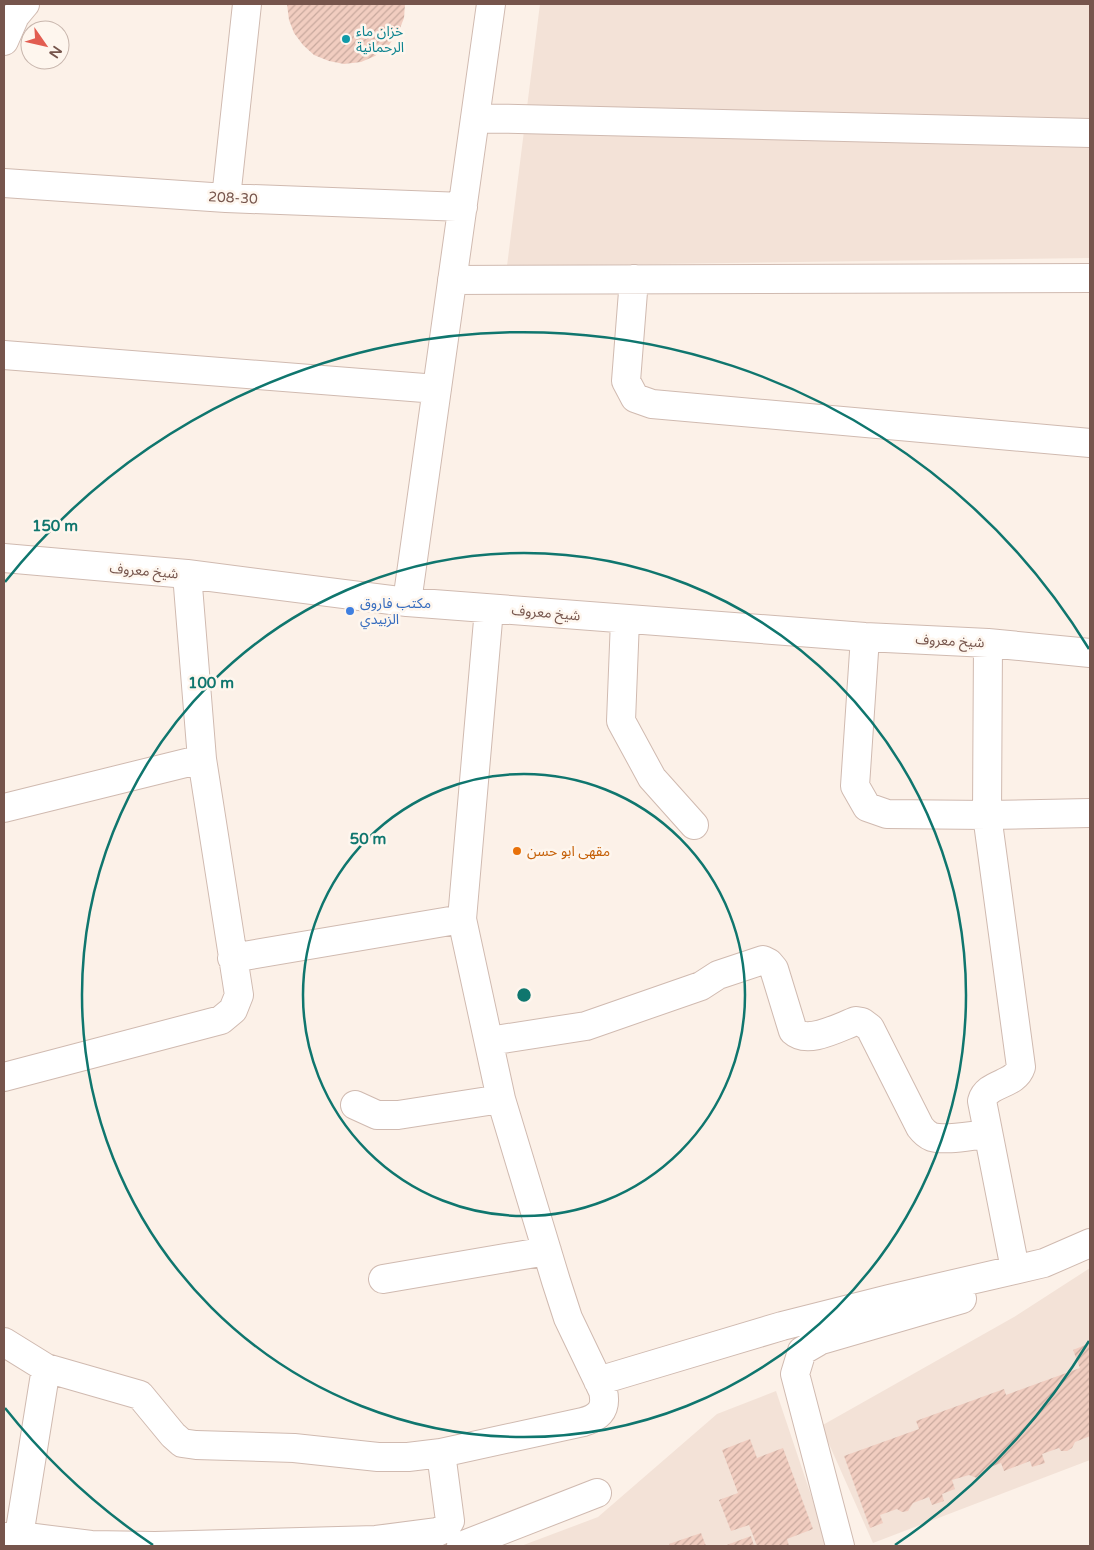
<svg xmlns="http://www.w3.org/2000/svg" width="1094" height="1550" font-family="'Varela Round','Noto Sans Arabic',sans-serif">
  <style>
    .residential { fill: #f3e2d7 }
    .building { fill: url(#building-hatch) }
    .lines { fill: none; stroke-linecap: round; stroke-linejoin: round }
    .minor-casing { stroke: #d0bab0; stroke-width: 30 }
    .minor { stroke: #fff; stroke-width: 28 }
    .ring { fill: none; stroke: #0f766e; stroke-width: 2.5 }
    .culture-dot { fill: #0f9aa8; stroke: #fef6ee; stroke-width: 2 }
    .shop-dot { fill: #3f7fe0; stroke: #fef6ee; stroke-width: 2 }
    .food-dot { fill: #e8710a; stroke: #fef6ee; stroke-width: 2 }
    .labels { text-anchor: middle; dominant-baseline: central; stroke-width: 5; stroke-linejoin: round; paint-order: stroke }
    .culture-label { font-size: 14px; fill: #0d838f; stroke: #fef6ee; text-anchor: start }
    .street-label { font-size: 14px; fill: #76554c; stroke: #fef6ee }
    .shop-label { font-size: 14px; fill: #366cbe; stroke: #fef6ee; text-anchor: start }
    .food-label { font-size: 14px; fill: #c56008; stroke: #fef6ee; text-anchor: start }
    .centre { fill: #0f766e; stroke: #fef6ee; stroke-width: 2.5 }
    .ring-label { font-size: 15px; text-anchor: middle; font-weight: bold; fill: #0f766e; stroke: #fef6ee; stroke-width: 5; stroke-linejoin: round; paint-order: stroke }
  </style>
  <defs>
    <pattern id="building-hatch" width="6" height="6" patternUnits="userSpaceOnUse" patternTransform="scale(1.25)"><rect width="6" height="6" fill="#f1cdc0"/><path d="M-1 1l2-2M0 6l6-6M5 7l2-2" fill="none" stroke="#c8a99e"/></pattern>
  </defs>
  <rect width="100%" height="100%" fill="#fcf1e8"/>
  <path class="residential" d="M540,4h550v254l-583,8z
    M1090,1268v192l-217,83 -52,-117 193,-109z
    M776,1391l47,140 3,15h-305l77,-29 119,-103z"/>
  <path class="building" d="M287,4h118l-1,14 -6,15 -10,13 -13,10 -14,6 -17,2 -15,-3 -15,-6 -11,-10 -9,-12 -5,-13z
    M1090,1343v93l-15,6 -3,6 -5,3h-6l-2,-3 -17,6 3,9 -13,4 -2,-6 -26,10 -3,-8 -16,6 -3,6 -5,3 -8,-3 -17,5 3,9 -13,5 2,7 -12,4 -3,-8 -16,6 -5,8 -6,1 -5,-3 -17,6 3,8 -13,5 -26,-72 75,-27 -3,-8 88,-32 2,6 74,-27 -7,-18z
    M750,1439l7,19 26,-10 30,81 -26,10 2,7h-32l-8,-21 -18,6 -12,-31 19,-7 -16,-43z
    M701,1533l5,13h-36l-1,-2z
    M751,1536l3,10h-30z"/>
  <g class="lines">
    <g class="minor-casing">
      <path id="minor" d="M4,41l11,-25 10,-12
        M475,118l615,15
        M4,183l222,15 237,9
        M226,198l21,-194
        M634,279l-8,102 9,17 17,6 438,39
        M452,280l638,-2
        M4,355l433,34
        M4,558l183,16 220,28 458,35 123,6 102,10
        M407,602l84,-598
        M625,620l-4,101 31,57 42,47
        M865,637l-10,149 12,21 20,7 100,1 103,-2
        M988,643l-1,172 34,252c-6,19 -34,15 -39,34l33,168
        M4,808l198,-49
        M232,958l230,-39
        M489,1041l97,-15 115,-40 17,-11 45,-15 6,3 5,6 19,62c15,14 46,-4 63,-10l6,1 8,6 50,99c3,4 7,8 12,10 14,4 41,-2 56,-3
        M4,1077l217,-57 12,-10 6,-15 -37,-236 -15,-185
        M355,1105l22,10h21l103,-16
        M383,1279l164,-28
        M4,1342l42,26 94,27 33,40 9,8 14,2 98,3 84,9h30l33,-4 142,-31c17,-5 24,-13 20,-31l-35,-73 -12,-37 -55,-182 -39,-180 27,-310
        M598,1381l184,-55 107,-27 155,-36 46,-20
        M19,1536l27,-168
        M4,1537l15,-1 72,9 64,1 221,-6 62,-8 8,-5 4,-6 -9,-68
        M461,1546l136,-53
        M840,1546l-45,-172 7,-23 19,-11 141,-41"/>
    </g>
    <use href="#minor" class="minor"/>
  </g>
  <g class="ring">
    <circle cx="524" cy="995" r="221"/>
    <circle cx="524" cy="995" r="442"/>
    <path d="M1089 1341A663 663 0 0 1 895 1545M153 1545A663 663 0 0 1 5 1408M5 582A663 663 0 0 1 1089 649"/>
  </g>
  <circle class="culture-dot" cx="346" cy="39" r="5"/>
  <circle class="shop-dot" cx="350" cy="611" r="5"/>
  <circle class="food-dot" cx="517" cy="851" r="5"/>
  <g class="labels">
    <g class="culture-label">
      <text x="356" y="31">خزان ماء<tspan x="356" dy="16">الرحمانية</tspan></text>
    </g>
    <g class="street-label">
      <text transform="translate(233 198) rotate(3)">208-30</text>
      <text transform="translate(144 571) rotate(5)">شیخ معروف</text>
      <text transform="translate(546 613) rotate(5)">شیخ معروف</text>
      <text transform="translate(950 641) rotate(3)">شیخ معروف</text>
    </g>
    <g class="shop-label">
      <text x="360" y="603">مكتب فاروق<tspan x="360" dy="16">الزبيدي</tspan></text>
    </g>
    <g class="food-label">
      <text x="527" y="851">مقهى ابو حسن</text>
    </g>
  </g>
  <circle cx="524" cy="995" r="8" class="centre"/>
  <g class="ring-label">
    <text x="55" y="531">150 m</text>
    <text x="211" y="688">100 m</text>
    <text x="368" y="844">50 m</text>
  </g>
  <rect width="1094" height="1550" fill="none" stroke="#76554c" stroke-width="10"/>
  <g transform="translate(45 45) rotate(124)"><circle r="24" fill="#fef6ee" stroke="#c8b6ad"/>
  <path d="M0-4L9 19L0 12L-9 19Z" fill="#e25d51"/>
  <text y="-8" font-size="14" font-weight="bold" text-anchor="middle" fill="#76554c">N</text>
  </g>
</svg>
